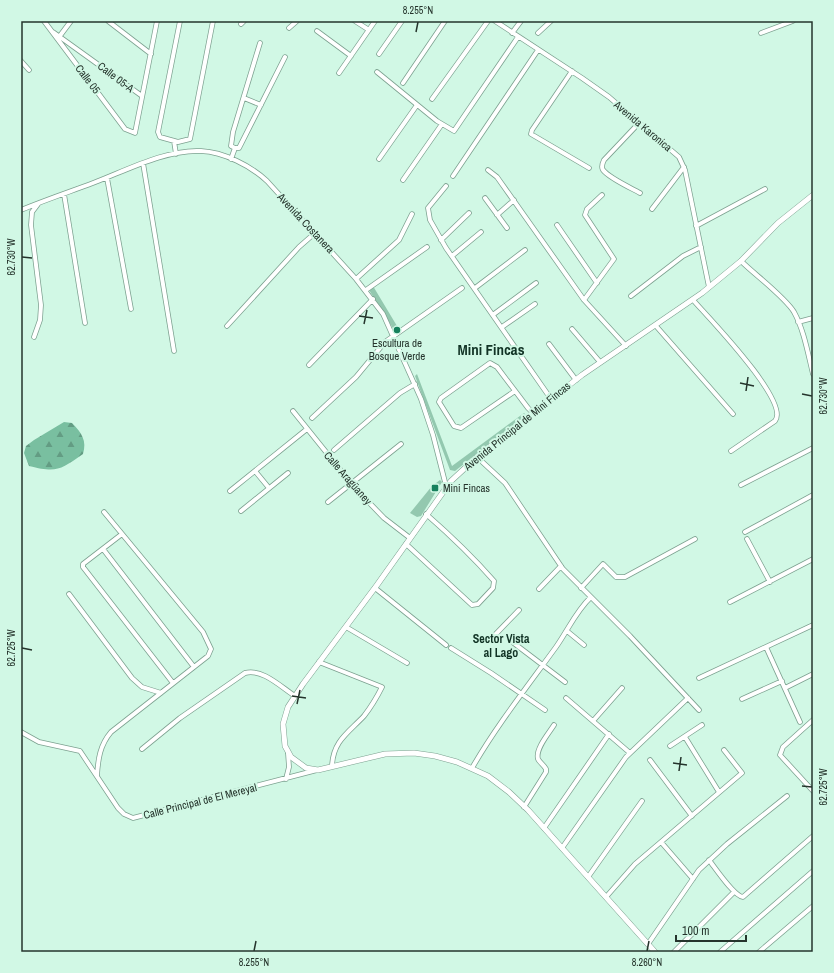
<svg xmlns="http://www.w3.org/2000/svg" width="834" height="973" font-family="'Archivo Narrow',sans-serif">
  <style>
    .green { fill: #93c8af }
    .forest { fill: url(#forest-firs) }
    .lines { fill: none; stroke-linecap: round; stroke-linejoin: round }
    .minor-casing { stroke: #7da190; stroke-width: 5.5 }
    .tertiary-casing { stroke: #7da190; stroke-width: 6 }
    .minor { stroke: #fff; stroke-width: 4 }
    .tertiary { stroke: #fff; stroke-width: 5 }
    .ticks { fill: none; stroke: #25342c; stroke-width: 1.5 }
    .poi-dot { fill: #16815d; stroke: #d1f8e5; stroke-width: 1.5 }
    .labels { text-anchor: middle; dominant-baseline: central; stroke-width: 4; stroke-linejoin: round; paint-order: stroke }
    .street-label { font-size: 11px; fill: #25342c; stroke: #d1f8e5 }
    .poi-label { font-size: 11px; fill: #25342c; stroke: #d1f8e5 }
    .neighbourhood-label { font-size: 12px; font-weight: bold; fill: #113325; stroke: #d1f8e5 }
    .district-label { font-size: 15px; font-weight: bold; fill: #113325; stroke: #d1f8e5 }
    .neatline { fill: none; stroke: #25342c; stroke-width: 1.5 }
    .ticks-label { font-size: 10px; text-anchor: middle; fill: #25342c }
  </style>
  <defs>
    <pattern id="forest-firs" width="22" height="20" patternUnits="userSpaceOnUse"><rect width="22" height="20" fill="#79bfa0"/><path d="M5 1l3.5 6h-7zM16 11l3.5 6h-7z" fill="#639c83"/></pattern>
  </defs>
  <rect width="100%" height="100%" fill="#d1f8e5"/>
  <path class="green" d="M373,286l27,45 -4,2 -27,-43z
    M417,374l35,92 72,-53 2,2 -71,56 -5,-1 -35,-94z
    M440,480l2,2 -21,34 -4,1 -7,-4 22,-27z"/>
  <path class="forest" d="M64,422l8,1c10,10 15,18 11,31 -23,16 -26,19 -54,12l-5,-13 2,-7 8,-6z"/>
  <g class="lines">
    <g class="minor-casing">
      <path id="minor" d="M44,21l81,108 10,4 22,-112
        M108,21l43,33
        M180,21l-22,111 2,5 18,5 12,-3 23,-118
        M355,21l14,9
        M495,21l87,57 27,19 70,60 6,13 24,117
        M241,24l3,-3
        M289,28l8,-7
        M317,31l34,25
        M53,32l89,64
        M512,33l9,-12
        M538,33l13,-12
        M761,33l32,-12
        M59,37l12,-16
        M379,54l23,-33
        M21,61l8,9
        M572,71l-40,59 -1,4 58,34
        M377,72l60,49 17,10 64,-94
        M339,73l36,-52
        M403,83l42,-62
        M244,98l17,7
        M432,99l56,-78
        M639,123l-35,37c-2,4 -3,7 -1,10 6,8 28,18 37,23
        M174,141l2,13
        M235,148l-4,-2 2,-14 27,-89
        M235,148h4l46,-91
        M231,159l4,-11
        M379,159l38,-54
        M143,163l31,188
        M488,170l9,7 87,123 42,46
        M453,176l85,-126
        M107,178l24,131
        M403,180l39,-56
        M446,186l-18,22 2,12 16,28 105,151
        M64,194l21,129
        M485,198l22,30
        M652,209l32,-42
        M21,210c24,-10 48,-18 72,-27 32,-12 73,-34 108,-32 23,1 50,15 66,30l89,98 27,35 38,85 12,36 13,51
        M497,215l17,-15
        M557,225l40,58
        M696,226l69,-37
        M441,240l28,-27
        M452,256l29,-24
        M741,261c13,13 44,36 53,51 10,18 14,42 19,62
        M356,279l43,-39 13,-26
        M475,288l50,-38
        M366,290l61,-43
        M631,296l52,-40 18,-9
        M584,300l30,-41 -29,-44 2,-6 15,-14
        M693,300c14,16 98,102 82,121l-44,30
        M494,314l42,-31
        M798,322l15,-4
        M227,326l72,-79 16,-14
        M656,326l77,88
        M502,327l33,-23
        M572,329l28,33
        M34,337l6,-17 1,-15 -10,-80 1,-13 6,-8
        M549,344l27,36
        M309,365l64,-66
        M515,391l-54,37 -7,-2 -15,-24 2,-4 49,-35 7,4 31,41 5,5
        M293,411l62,77 29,30 26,20
        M312,418l44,-41 29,-35 77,-54
        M334,450l66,-57 15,-9
        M477,457l28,26 58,86 67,67 69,74
        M255,471l14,17
        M741,485l72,-37
        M230,491l77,-62
        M328,502l73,-58
        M241,511l47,-38
        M745,532l68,-37
        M122,534l-39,30v3l90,116
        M747,539l23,43
        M406,544l66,61 6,-1 15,-16 1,-7c-21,-24 -44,-46 -68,-67
        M103,549l91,118
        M375,588l71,57
        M581,588l22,-24 13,13h9l70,-38
        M539,589l22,-23
        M69,594l63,84 10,9 19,6
        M730,602l83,-43
        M346,627l61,36
        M567,631l17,14
        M491,639l28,-29
        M511,641l54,41
        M766,647l34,75
        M451,648l40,25 54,37
        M319,662l63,25c-5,10 -11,20 -18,29 -16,17 -31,25 -32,50
        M699,678l114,-53
        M785,688l28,-14
        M566,698l64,55
        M742,699l40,-18
        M813,720l-30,27 -3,8 33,36
        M593,721l29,-33
        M21,732l18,10 41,9 38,57 6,6 9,4 184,-48
        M685,737l34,55
        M670,746l32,-21
        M142,749l38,-31 65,-45c17,-5 36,14 50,23
        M650,760l42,56
        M472,768c25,-43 55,-81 84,-121 12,-17 20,-36 35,-50
        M97,776c1,-17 3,-31 14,-44l97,-76 3,-7 -8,-17 -99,-120
        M286,779l3,-12 -1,-14
        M524,807l22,-35v-3c-2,-4 -6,-6 -8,-10 -3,-10 11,-26 16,-34
        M544,828l65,-94
        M661,842l32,37
        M562,848l64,-91 62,-59
        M709,860c7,9 25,36 34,37l70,-61
        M588,877l54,-76
        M606,897l29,-33 107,-91 -18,-23
        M648,944l51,-74 28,-26 60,-48
        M674,952l60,-60
        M720,952l93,-81
        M759,952l54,-46"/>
    </g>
    <g class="tertiary-casing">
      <path id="tertiary" d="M655,952l-127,-142 -19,-18 -21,-16 -31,-14 -22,-6 -21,-3 -29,1 -67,16 -12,-2 -15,-11 -6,-11 -2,-22 5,-17 15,-23 74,-99 74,-104 26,-24 105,-82 120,-82 39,-32 37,-38 35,-28"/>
    </g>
    <use href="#minor" class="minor"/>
    <use href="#tertiary" class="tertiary"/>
  </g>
  <path class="ticks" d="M416,32l2,-10M22,257l10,1M359,316l14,2M364,324l3,-14M740,383l14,3M746,391l2,-14M802,394l10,2M22,648l10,2M292,696l14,2M297,704l3,-14M673,763l14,2M679,771l2,-14M802,786l10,1M254,951l2,-10M647,951l2,-10"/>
  <g class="poi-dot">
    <circle cx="397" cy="330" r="4"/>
    <rect x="431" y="484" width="8" height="8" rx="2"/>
  </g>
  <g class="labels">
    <g class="street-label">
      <text transform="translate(116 77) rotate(37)">Calle 05-A</text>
      <text transform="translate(88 79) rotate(53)">Calle 05</text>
      <text transform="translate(643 126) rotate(40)">Avenida Karonica</text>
      <text transform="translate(306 223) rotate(47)">Avenida Costanera</text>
      <text transform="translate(517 426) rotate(-39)">Avenida Principal de Mini Fincas</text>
      <text transform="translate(348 478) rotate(49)">Calle Aragüaney</text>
      <text transform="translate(200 801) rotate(-14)">Calle Principal de El Mereyal</text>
    </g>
    <g class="poi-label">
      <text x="397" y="343">Escultura de<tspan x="397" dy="13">Bosque Verde</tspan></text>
      <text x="443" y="488" text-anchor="start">Mini Fincas</text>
    </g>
    <g class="neighbourhood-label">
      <text x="501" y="639">Sector Vista<tspan x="501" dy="14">al Lago</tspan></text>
    </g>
    <g class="district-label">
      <text x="491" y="349">Mini Fincas</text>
    </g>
  </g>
  <rect width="834" height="973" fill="none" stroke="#d1f8e5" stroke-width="44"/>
  <path d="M676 935v6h70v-6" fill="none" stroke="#25342c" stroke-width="2"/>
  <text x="682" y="935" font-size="12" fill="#25342c" stroke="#d1f8e5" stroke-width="3" paint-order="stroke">100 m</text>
  <rect x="22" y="22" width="790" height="929" class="neatline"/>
  <g class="ticks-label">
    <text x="418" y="14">8.255°N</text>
    <text transform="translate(11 257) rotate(-90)" y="4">62.730°W</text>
    <text transform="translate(823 396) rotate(-90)" y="4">62.730°W</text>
    <text transform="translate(11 648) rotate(-90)" y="4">62.725°W</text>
    <text transform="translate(823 787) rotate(-90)" y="4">62.725°W</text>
    <text x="254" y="966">8.255°N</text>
    <text x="647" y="966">8.260°N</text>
  </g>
</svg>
